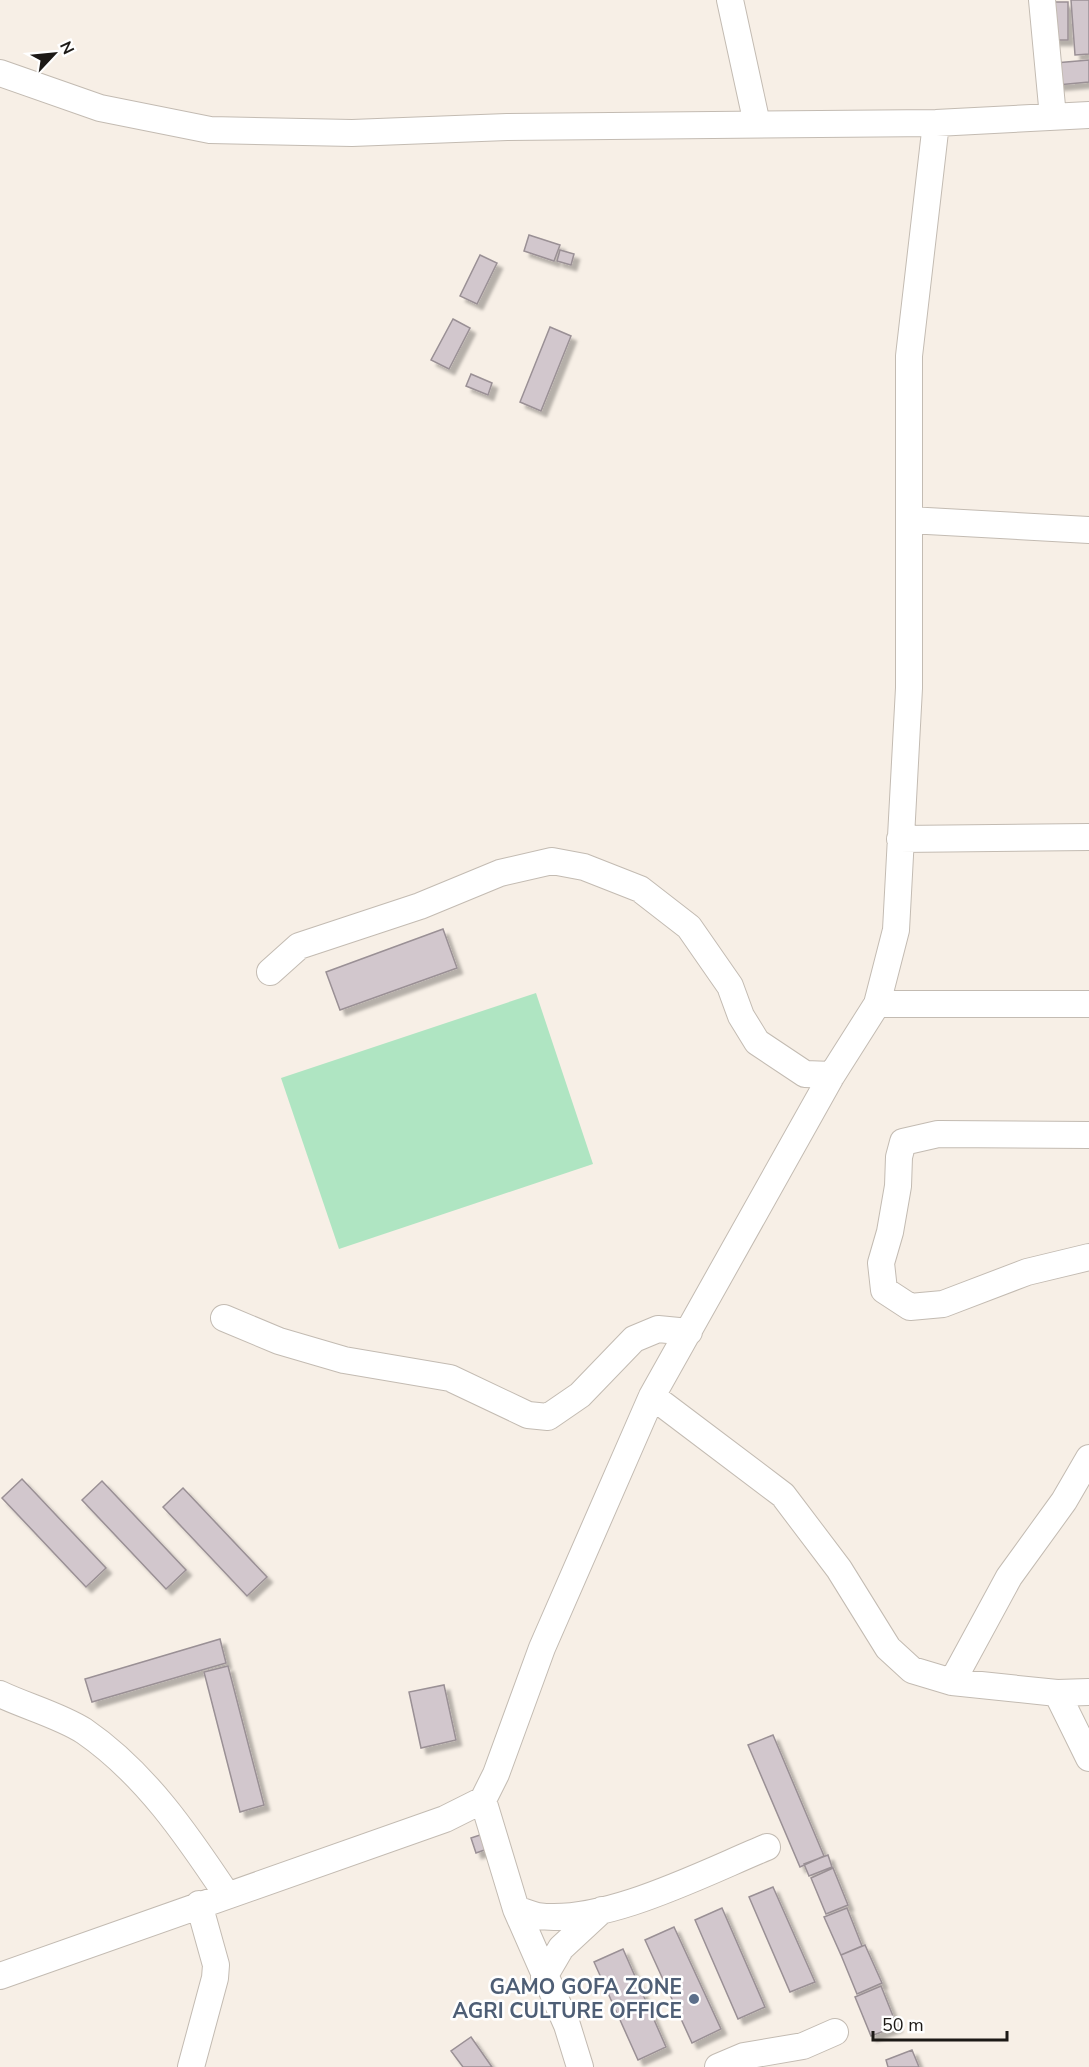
<svg xmlns="http://www.w3.org/2000/svg" width="1089" height="2067" font-family="'Nunito Sans',sans-serif">
  <style>
    .green { fill: #afe5c2 }
    .building { fill: #d2c7cd; stroke: #9a9095; stroke-width: 1.5; filter: url(#shadow) }
    .lines { fill: none; stroke-linecap: round; stroke-linejoin: round }
    .minor-casing { stroke: #c3bbb2; stroke-width: 28 }
    .minor { stroke: #fff; stroke-width: 26 }
    .service-dot { fill: #5c6f8a; stroke: #fff; stroke-width: 2 }
    .labels { text-anchor: middle; dominant-baseline: central; stroke-width: 5; stroke-linejoin: round; paint-order: stroke }
    .service-label { font-size: 21px; font-weight: bold; fill: #4e5e75; stroke: #fff; text-anchor: end }
  </style>
  <defs>
    <filter id="shadow"><feDropShadow dx="5.5" dy="5.5" stdDeviation="1.5" flood-color="#0004"/></filter>
  </defs>
  <rect width="100%" height="100%" fill="#f7efe6"/>
  <path class="green" d="M536,993l57,171 -254,85 -58,-171z"/>
  <path class="building" d="M1071,0h18v54l-14,1z
    M1053,2h15v38h-15z
    M1089,60v22l-32,3 -2,-22z
    M529,235l31,10 -6,16 -30,-10z
    M560,250l14,4 -3,11 -14,-4z
    M480,255l17,8 -20,41 -17,-8z
    M453,319l17,9 -21,41 -18,-9z
    M550,327l21,9 -30,75 -21,-9z
    M471,374l21,9 -4,12 -22,-9z
    M443,929l14,39 -117,42 -14,-38z
    M22,1479l84,89 -20,19 -84,-89z
    M102,1481l84,89 -20,19 -84,-89z
    M183,1488l84,89 -20,19 -84,-89z
    M220,1639l6,24 -134,39 -7,-23z
    M228,1666l36,139 -24,7 -36,-140z
    M444,1685l12,55 -35,8 -12,-56z
    M773,1735l51,121 -24,11 -52,-122z
    M486,1833l4,15 -14,5 -5,-15z
    M828,1855l4,12 -23,9 -5,-12z
    M833,1868l15,37 -22,9 -15,-36z
    M773,1887l42,95 -25,10 -41,-95z
    M722,1908l43,99 -27,12 -43,-99z
    M847,1908l15,38 -21,9 -17,-38z
    M674,1927l47,102 -29,14 -47,-103z
    M865,1945l17,38 -25,11 -16,-39z
    M623,1949l43,98 -28,13 -44,-98z
    M881,1986l16,40 -26,10 -16,-39z
    M471,2037l21,30h-29l-12,-16z
    M912,2050l7,17h-31l-2,-7z"/>
  <g class="lines">
    <g class="minor-casing">
      <path id="minor" d="M730,0l27,124
        M1042,0l11,117
        M0,73l100,35 110,22 142,3 155,-6 429,-4 153,-8
        M909,520l180,10
        M900,839l189,-2
        M270,972l29,-26 121,-40 80,-33 52,-12 32,6 56,22 49,38 41,59 11,30 16,26 48,32 27,1
        M877,1004h212
        M1089,1135l-151,-1 -35,8 -4,15 -1,29 -8,46 -9,31 3,27 26,17 33,-3 84,-32 62,-15
        M224,1318l55,23 65,19 106,18 78,37 20,2 32,-22 54,-56 24,-10 31,3
        M652,1396l131,99 56,74 49,79 24,22 40,12 105,11 32,-1
        M952,1682l57,-105 55,-76 25,-43
        M1057,1693l32,65
        M0,1694c25,12 61,22 84,37 61,42 103,104 143,164
        M483,1800l33,109 51,116 13,42
        M516,1909c7,2 15,6 22,7 67,9 168,-44 229,-69
        M0,1976l445,-157 38,-19 13,-26 46,-126 110,-252 180,-321 45,-71 19,-74 13,-242v-332l27,-233
        M544,1977l17,-29 41,-38
        M191,2067l24,-89 1,-13 -17,-61
        M718,2067l26,-11 59,-10 32,-14"/>
    </g>
    <use href="#minor" class="minor"/>
  </g>
  <circle class="service-dot" cx="694" cy="1999" r="6"/>
  <g class="labels">
    <g class="service-label">
      <text x="682" y="1987">GAMO GOFA ZONE<tspan x="682" dy="24">AGRI CULTURE OFFICE</tspan></text>
    </g>
  </g>
  <g transform="translate(54 54) rotate(64)" stroke="#ffffff" stroke-width="4.5" paint-order="stroke">
  <path d="M0-4.5L10 22L0 15L-10 22Z" fill="#1c1916"/>
  <text y="-9" font-size="16" font-weight="bold" text-anchor="middle" fill="#1c1916">N</text>
  </g>
  <path d="M873 2031v9h134v-9" fill="none" stroke="#1c1916" stroke-width="3"/>
  <text x="882" y="2031" font-size="18" fill="#1c1916" stroke="#ffffff" stroke-width="4.5" paint-order="stroke">50 m</text>
</svg>
